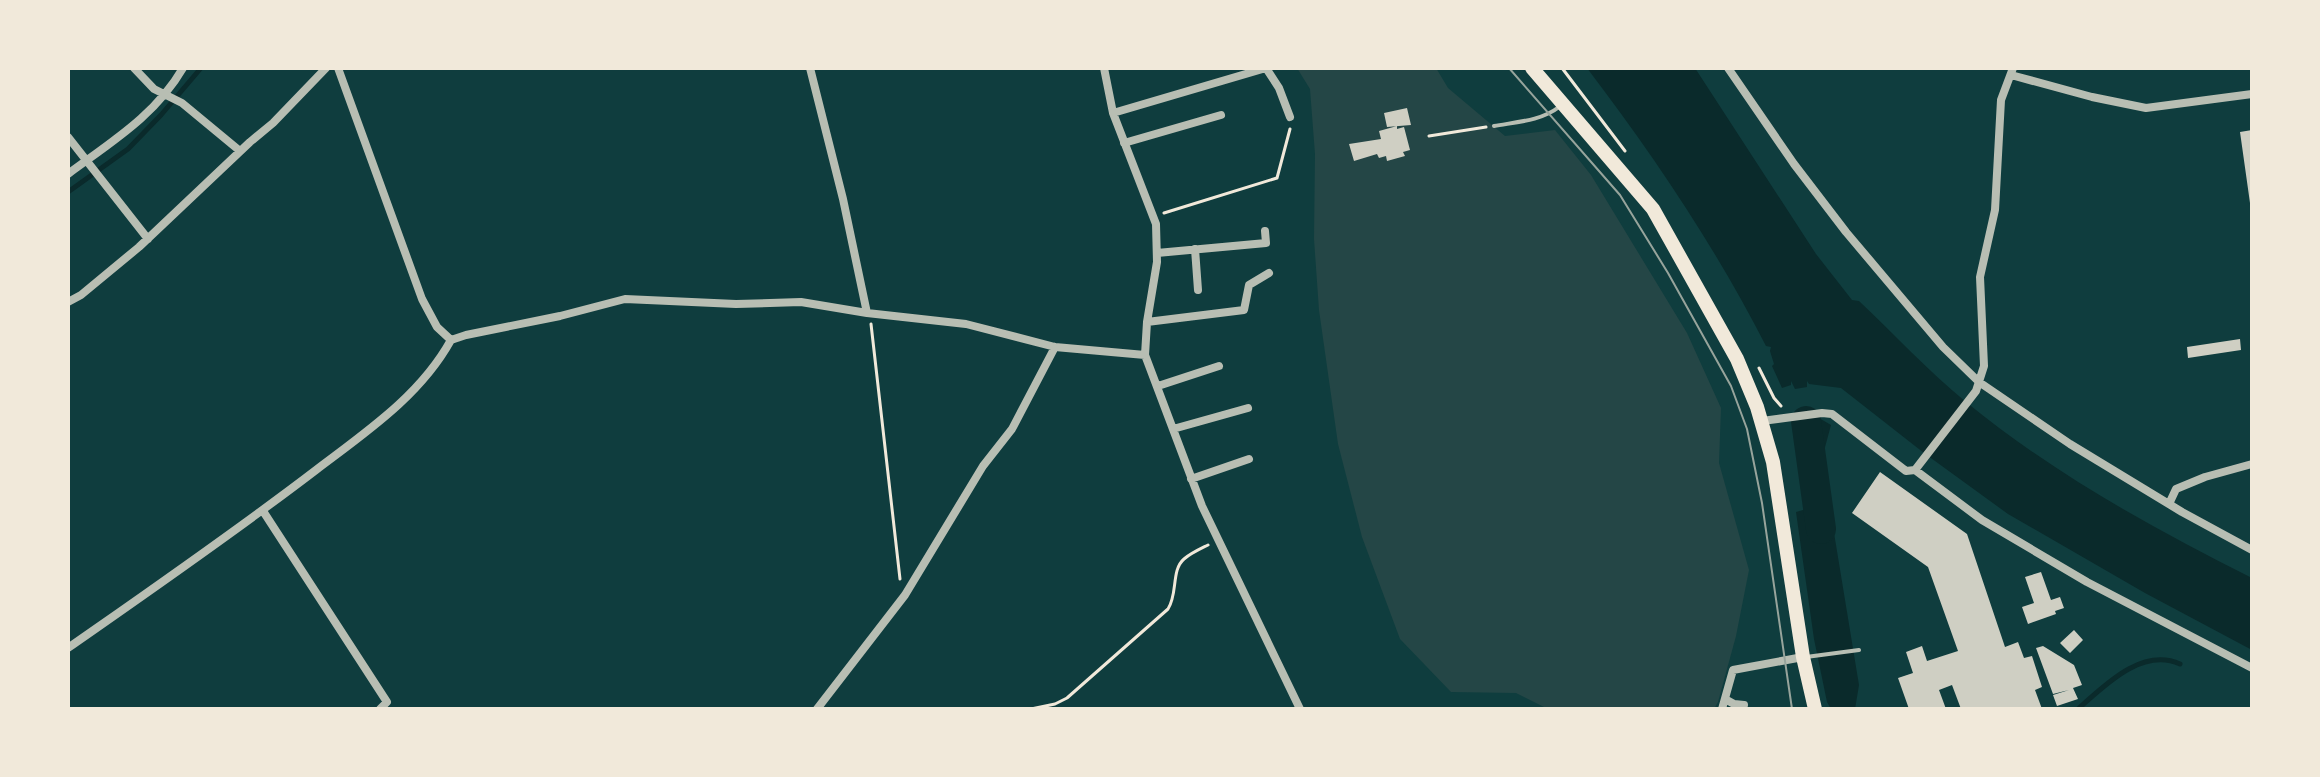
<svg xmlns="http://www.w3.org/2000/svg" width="2320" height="777" font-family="'Exo 2',sans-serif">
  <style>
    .green { fill: #244646 }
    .water { fill: #0a2a2b }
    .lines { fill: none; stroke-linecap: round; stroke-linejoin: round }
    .stream { stroke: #0a2a2b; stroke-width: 5 }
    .river { stroke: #0a2a2b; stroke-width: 30 }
    .building { fill: #cfcfc3 }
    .path { stroke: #f1e9da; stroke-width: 3 }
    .service { stroke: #b8beb3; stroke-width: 4 }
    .minor { stroke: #b8beb3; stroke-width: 8 }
    .trunk { stroke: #f1e9da; stroke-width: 14 }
    .tram { stroke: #97a49c; stroke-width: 2 }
  </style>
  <rect width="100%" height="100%" fill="#0f3d3e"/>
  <path class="green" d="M1297,68h139l12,20 57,48 50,-6 36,45 96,158 34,75 -2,55 30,107 -13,66 -18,66 -4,7h-166l-32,-16 -65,-1 -51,-53 -38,-102 -24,-93 -19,-134 -5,-71 1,-85 -5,-65z"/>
  <path class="water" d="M1587,68h108l121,186 36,46 7,1c35,33 69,70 107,101 87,71 186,126 286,176v72l-107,-57 -137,-79 -84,-61 -83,-65 -32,-4 -2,-3v6l-12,2 -4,-8v4l-9,3 -10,-22 2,-2 -4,-13 1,-4 -5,-1c-52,-101 -110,-187 -179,-278z
    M1819,418l12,7 -7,26 1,27 34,207 -4,24h-24l-4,-7 -13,-63 -18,-127 21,-6 -7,-64 -16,1 5,-21z"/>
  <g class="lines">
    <path class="stream" d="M68,192l60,-43 33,-34 40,-47
      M2078,709c27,-24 64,-62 102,-45"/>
    <path class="river" d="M1806,421l15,108"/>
  </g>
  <path class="building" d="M1407,108l4,17 -24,2 -3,-14z
    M1397,126v3l7,-2 6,23 -7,2 2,4 -18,5 -1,-5 -7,2 -2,-4 -23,7 -5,-17 32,-5 -2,-8z
    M2252,130v73h-2l-10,-71z
    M2240,339l1,11 -53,8 -1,-11z
    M1880,472l87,62 38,113 13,-5 6,16 8,-2 10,31 -7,3 7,19h-81l-9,-24 -13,5 7,19h-37l-11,-31 15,-5 -7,-21 16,-6 5,15 31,-10 -30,-84 -76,-54z
    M2041,572l10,28 9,-3 4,11 -9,3 1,3 -28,10 -6,-17 12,-4 -9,-26z
    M2074,630l9,10 -13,13 -10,-10z
    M2043,646l31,19 8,20 -9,3 5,11 -21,7 -4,-11 16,-5 -16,4 -17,-46z"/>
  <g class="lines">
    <path class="path" d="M1562,68l63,83
      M1429,136l57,-9
      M1164,213l113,-35 13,-49
      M871,324l29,255
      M1759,368l15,30 7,8
      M1031,709l24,-5 12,-6 101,-89c10,-15 3,-39 16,-50 7,-6 16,-10 24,-14"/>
    <path class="service" d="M1494,126c22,-4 47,-5 65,-19
      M1806,657l53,-7"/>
    <path class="minor" d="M134,68l20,21 28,14 58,48
      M338,68l84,231 15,28 14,13
      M810,68l33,131 24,114
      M1266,68l13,20 11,29
      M1728,68l66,96 52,68 97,115 36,35 91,62 112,68 70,38
      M2011,75l81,22 54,11 106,-14
      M1113,113l153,-45
      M68,137l80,102
      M1124,143l97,-28
      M68,174c43,-32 87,-58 115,-106
      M1195,249l3,41
      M1157,253l109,-10 -1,-12
      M68,302l13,-7 58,-48 111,-105 23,-19 53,-55
      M1147,322l97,-12 5,-25 20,-12
      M1145,355l57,151 98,203
      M1158,386l61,-20
      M1762,421l60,-8 10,1 74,57 9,-1 67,50 105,62 165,86
      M1173,429l75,-21
      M1915,470l61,-79 8,-25 -4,-89 15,-67 6,-110 12,-32
      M1191,479l58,-20
      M2169,504l7,-15 29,-12 47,-13
      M263,511l124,191 -7,7
      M68,648c83,-58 167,-116 248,-178 50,-38 104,-74 135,-130l15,-5 94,-19 65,-17 111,5 65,-2 66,11 99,11 89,23 90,8 2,-33 10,-60 -1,-38 -43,-111 -9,-45
      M1725,699l9,5 10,1
      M817,709l88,-114 78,-129 29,-37 43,-82
      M1722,709l11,-39 70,-13"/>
    <path class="trunk" d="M1532,68l121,141 84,150 20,48 16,55 30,195 12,52"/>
    <path class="tram" d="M1509,68l111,127 48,78 63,113 16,43 15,74 30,206"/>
  </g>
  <rect width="2320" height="777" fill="none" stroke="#f1e9da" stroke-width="140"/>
</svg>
